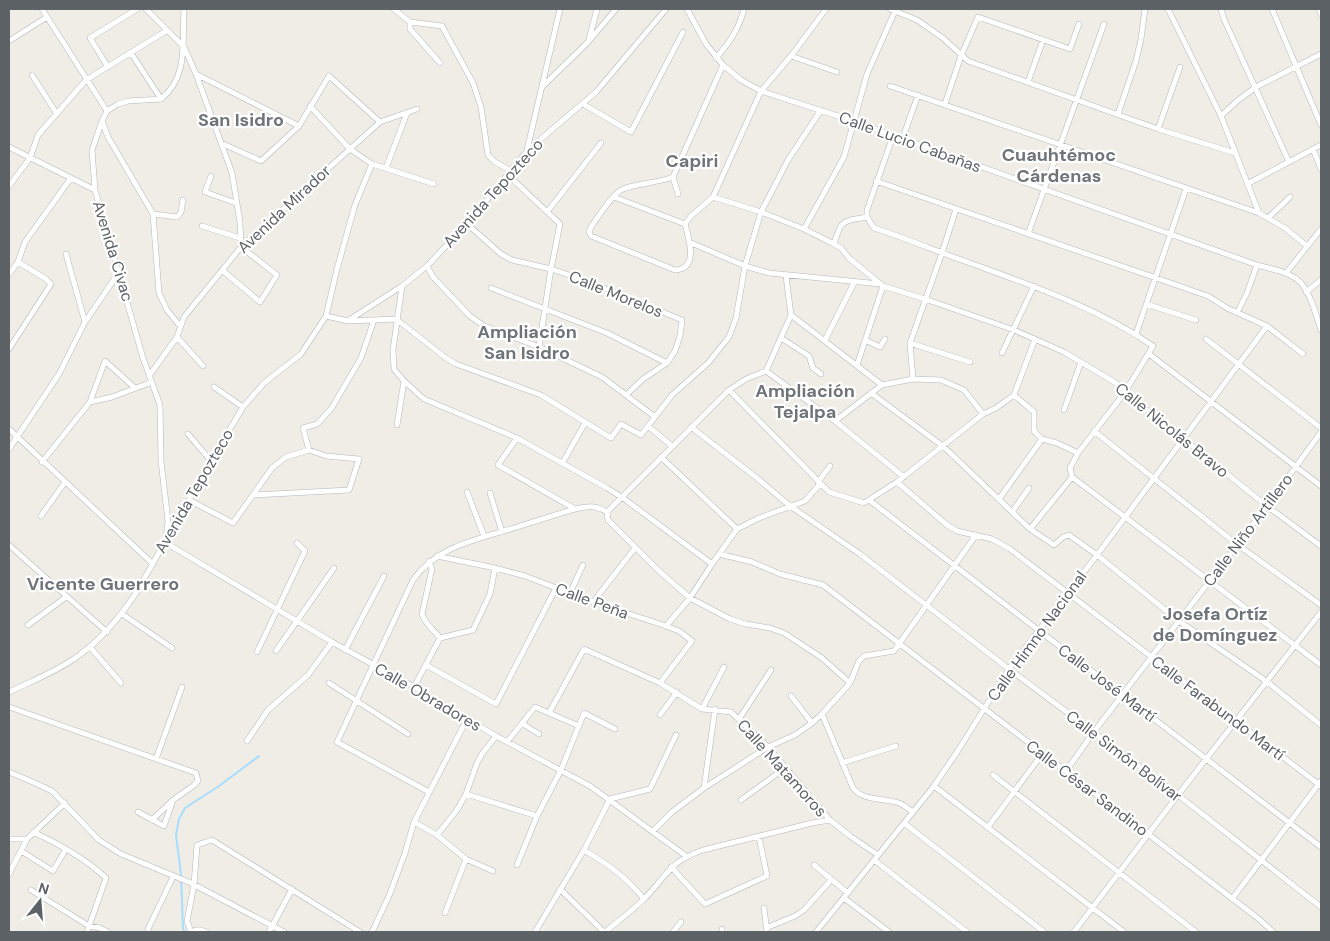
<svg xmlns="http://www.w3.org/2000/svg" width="1330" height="941" font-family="'DM Sans',sans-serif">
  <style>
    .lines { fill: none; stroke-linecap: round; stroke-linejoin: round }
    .stream { stroke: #a8ddfd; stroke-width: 2 }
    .minor-casing { stroke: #b3b7ba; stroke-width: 6 }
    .minor { stroke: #fff; stroke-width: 5 }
    .labels { text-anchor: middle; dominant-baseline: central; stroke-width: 4.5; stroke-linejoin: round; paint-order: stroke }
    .street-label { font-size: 16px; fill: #5d6266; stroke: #fff }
    .neighbourhood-label { font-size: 18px; font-weight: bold; fill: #6e7478; stroke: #fff }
  </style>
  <rect width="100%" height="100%" fill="#efede6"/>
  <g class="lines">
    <path class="stream" d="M185,932l-2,-3 -2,-55 -5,-39 3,-16 6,-11 34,-22 40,-30"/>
    <g class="minor-casing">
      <path id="minor" d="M42,9l65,102
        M146,9l38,38 12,27 36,99 8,49 1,25 36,28 -17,27 -38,-32
        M394,9l16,13 32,4 31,57 8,24 7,48 7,7 16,9
        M687,9l19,35 17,21 18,15 20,11 92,30 404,144c14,4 34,7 44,18 10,12 15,32 20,47
        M890,9l27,11 26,18 25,23 190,68 77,24
        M1168,9l53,107 38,97
        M1221,9l3,10 65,143
        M1272,9l49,116
        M1319,9l2,5
        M410,22v7l30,34
        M589,39l8,-30
        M9,41l38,-24
        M131,53l30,46
        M791,56l46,16
        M716,58c13,-15 23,-29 28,-49
        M723,65l-50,112c-16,6 -34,6 -50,12 -10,4 -25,28 -32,38l-2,5 2,4 84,34c24,-1 14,-31 10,-46l6,-8 22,-19 48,-106 30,-35 35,-47
        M108,67l-18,-29 47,-29
        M196,74l103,52
        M32,75l25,39
        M1028,82l15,-42
        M543,86l45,-44 28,-33
        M890,86l369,127 26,15 22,18
        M583,104l48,28 52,-100
        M945,104l16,-48 17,-39 92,32 9,-25
        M310,106l40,43 22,15 62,20
        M1118,114l18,-53 5,-22 4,-30
        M1221,116l16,-15 19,-14 65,-33
        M102,121l6,16 45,77 6,79 8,17 13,16
        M1158,129l22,-62
        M893,136l-26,74v7l7,11c32,10 64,24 96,35 63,23 128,45 183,83l-28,46 -47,61 -8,15 2,9 249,188
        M902,140l16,-45
        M221,143l40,18 38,-35 30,-50 51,46
        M9,147l86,43
        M1313,149l8,20
        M527,150l33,-141
        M386,168l21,-55
        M508,175l52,49 -9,45 -12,78
        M211,176l-6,16 31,11
        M673,177l5,17
        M876,181l332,115 19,12 40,18 36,28
        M1247,184l74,-39
        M9,186l21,-28 8,-23 48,-55 80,-49
        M614,197l71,27
        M713,197l48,15 43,17 28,14 9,5 8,10 34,28 42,13 89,31 50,22 52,31 9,9 142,114 54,40
        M547,212l54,-69
        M153,214l24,3 4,-5 2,-12
        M1268,218l22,-21
        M467,224l34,30 11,6 39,9 33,11 98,40 -2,16 -5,15 -8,12 -24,16 -16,15
        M202,226l38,12
        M804,229l40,-72 23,-83 28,-63
        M1028,234l76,-210
        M689,242l56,24 24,7 111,11
        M834,244c7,-25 9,-23 33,-27
        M66,254l19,68
        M427,266l6,11 37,39 14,10 55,21 63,30 53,40
        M1286,273l35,-44
        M9,274l9,-12 7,-20 46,-64
        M786,276l5,39 91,70
        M402,286l-9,64 1,19 10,12 20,18 93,39 90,50 16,10 89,66
        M491,288l116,45 60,30
        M1306,292l15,-12
        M1146,304l50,16
        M1237,313l10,-20 10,-28
        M326,316l22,5 48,-2 50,39 10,6 85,31 70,43 10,-14 20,11 31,-40 36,-32 21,-26 7,-19 9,-52 16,-54 27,-52 33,-50
        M349,320l53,-34 25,-20 40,-42 60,-73 69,-59 70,-83
        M1136,334l50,-145
        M177,337l26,29
        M781,338l28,18 4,12 8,6
        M1206,339l115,89
        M825,340l29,-57
        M865,340l15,7 5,-8
        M910,343l60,19
        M9,349l42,-65 -5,-5 -28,-17
        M1002,353l32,-67
        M1149,354l172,132
        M857,365l26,-79
        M766,371l69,50 69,56
        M149,376l28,-39 7,-20 57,-70 139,-125 37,-13
        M913,379l-3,-36 32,-90 14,-44
        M214,387l29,20
        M729,390l100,102 35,11 33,-21 86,-68 13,-6 18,-13 21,-56
        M871,393l73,54 86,82 24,16 9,-8 6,-2 28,20 82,66 87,60 55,44
        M1014,395l20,17v19l8,8 15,4 21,10
        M90,402l22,-5 40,-15
        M1064,410l17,-48
        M835,421l47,-36 31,-6 28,1 23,10 19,24
        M397,425l7,-44
        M648,426l24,20
        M691,427l66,51 33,28 70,48 149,115 169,126 143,112
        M9,429l144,135
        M1094,431l144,114 83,60
        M188,434l23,27
        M517,438l-19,27 77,44
        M9,449l50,-75 26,-52 34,-50
        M309,450l-6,-22 14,-4 14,-15 30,-51 13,-38
        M661,457l76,72
        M42,462l48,-60 15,-41 30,27
        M563,462l22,-39
        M818,482l12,-16
        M897,482l50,43 10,6 35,8 18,10 311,237
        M467,492l17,44
        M490,493l12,39
        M254,495l95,-5 10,-31 -33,-3 -17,-6
        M999,499l43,-60
        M189,500l44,23 39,-55 14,-11 23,-7
        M869,500l452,347
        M607,512l122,-122 17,-11 20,-8 25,-56
        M1012,512l17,-24
        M41,516l24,-34
        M1030,529l42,-52
        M166,540l2,-19 -7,-60 -1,-56 -17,-47 -48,-168 -3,-40 10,-29 5,-10 11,-7 10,-3 33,-2c28,-22 21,-59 23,-90
        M166,543l166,99 82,45 82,49 94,50 96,70
        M9,545l98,87
        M719,554l33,8 28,12 43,11 436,334 14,13
        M437,556l58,12 30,8 68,26 73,24 13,5 13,10 -32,42
        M429,561l3,8 -10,45c3,10 12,16 18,24
        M570,593l13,-28
        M593,602l42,-54
        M122,614l50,34
        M28,625l38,-28
        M666,626l24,-28 22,-34 25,-35 22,-11 46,-17 15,-17
        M440,638l33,-8 17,-36 5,-26
        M90,647l31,36
        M345,650l39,-74
        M276,651l58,-83
        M257,652l48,-101 -8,-8
        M426,665l70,39 60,-116
        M329,683l79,51
        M414,687l26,-49
        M9,692c23,-11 49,-21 69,-36 24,-17 42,-39 58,-63l75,-132 32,-54 21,-24 37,-29 25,-38 11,-47 18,-64 17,-41
        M791,696l21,27
        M9,707l187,66 2,8 -5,5 -20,14 -21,20
        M702,709l22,-42
        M549,713l35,-64 76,34 42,26 29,3 37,35 62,73 20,16 28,19
        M822,714l31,74c10,13 31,10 46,15 5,2 9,6 14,9
        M660,715l17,-23
        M739,719l32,-49
        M523,724l16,10
        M247,741l21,-31 40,-35 24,-33
        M507,742l28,-35 44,19
        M156,759l26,-72
        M842,763l54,-17
        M1066,771l27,-38 174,-227 54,-74
        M9,772l26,11 17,8 47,49 22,14 70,29 93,49
        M993,775l203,157
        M934,786l190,146
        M704,788l11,-79
        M429,792l-92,-50 76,-162c22,-31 56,-39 91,-49 23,-7 47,-15 71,-22 13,-3 21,-4 32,3l1,8 50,50 32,28 40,21 16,5 24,4 14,5 38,25 28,25
        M466,794l71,22
        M741,800l44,-32
        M138,812l26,14 9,-26
        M414,822l23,13 29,24 27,12
        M904,823l140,109
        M988,827l54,-73
        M653,831l19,-19 32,-24 64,-41 27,-12 17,-12 10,-9 28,-31 9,-22 5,-5 30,-5 82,-116
        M33,832c26,12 52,26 73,46l-19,54
        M437,835l20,-25 9,-16 11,-31 5,-9 14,-18
        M9,839h18
        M584,850c25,15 41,26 60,49
        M21,851l32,20 13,-22
        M874,860l93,72
        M517,865l20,-49 24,-46 23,-57 31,16
        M814,865l34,28
        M671,867l34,37 62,-28 -8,-39
        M9,874l18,-35 38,-36
        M560,889l44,43
        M31,890l58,36 11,2 8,4
        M844,898l45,34
        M1232,899l89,-118
        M764,908l3,24
        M445,913l21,-54
        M766,928l29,-12 9,-6 27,-30
        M148,929l25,-52
        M722,929v3
        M191,932l-4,-11 7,-36 3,-40 15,-5 148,92
        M192,932c5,-4 9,-2 14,0
        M269,932l23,-43
        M372,932l17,-36 16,-43 9,-31 53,-103
        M535,932l49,-82 26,-51 40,-10 26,-54
        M605,932c13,-11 27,-21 39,-33 23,-23 24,-37 59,-49l109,-27 18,-3
        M673,932l8,-10
        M816,932l118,-146 25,-37 50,-80 88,-114 170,-229
        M1074,932l104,-137 143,-183"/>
    </g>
    <use href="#minor" class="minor"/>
  </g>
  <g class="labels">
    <g class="street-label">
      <text transform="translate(910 142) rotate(20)">Calle Lucio Cabañas</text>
      <text transform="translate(493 193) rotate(-48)">Avenida Tepozteco</text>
      <text transform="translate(284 209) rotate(-43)">Avenida Mirador</text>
      <text transform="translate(113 251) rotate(73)">Avenida Civac</text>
      <text transform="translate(616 294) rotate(22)">Calle Morelos</text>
      <text transform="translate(1172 430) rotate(39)">Calle Nicolás Bravo</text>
      <text transform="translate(194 491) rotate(-60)">Avenida Tepozteco</text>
      <text transform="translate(1248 530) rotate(-53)">Calle Niño Artillero</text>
      <text transform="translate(592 601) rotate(20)">Calle Peña</text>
      <text transform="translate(1037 636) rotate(-54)">Calle Himno Nacional</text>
      <text transform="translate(1107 683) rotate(37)">Calle José Martí</text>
      <text transform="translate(428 697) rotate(30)">Calle Obradores</text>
      <text transform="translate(1218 708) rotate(37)">Calle Farabundo Martí</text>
      <text transform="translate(1124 756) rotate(37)">Calle Simón Bolívar</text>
      <text transform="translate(782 768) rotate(48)">Calle Matamoros</text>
      <text transform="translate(1087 788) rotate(37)">Calle César Sandino</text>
    </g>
    <g class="neighbourhood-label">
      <text x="241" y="120">San Isidro</text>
      <text x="1059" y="155">Cuauhtémoc<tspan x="1059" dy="21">Cárdenas</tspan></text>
      <text x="692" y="161">Capiri</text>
      <text x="527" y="332">Ampliación<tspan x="527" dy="21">San Isidro</tspan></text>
      <text x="805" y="391">Ampliación<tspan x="805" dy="21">Tejalpa</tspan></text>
      <text x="103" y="584">Vicente Guerrero</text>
      <text x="1215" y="614">Josefa Ortíz<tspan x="1215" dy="21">de Domínguez</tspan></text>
    </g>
  </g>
  <rect width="1330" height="941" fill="none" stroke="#5d6266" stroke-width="20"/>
  <g transform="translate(40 901) rotate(17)" stroke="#ffffff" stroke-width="4" paint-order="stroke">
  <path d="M0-4L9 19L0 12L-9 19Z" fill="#5d6266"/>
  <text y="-8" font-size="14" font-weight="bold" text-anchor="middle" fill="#5d6266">N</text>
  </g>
</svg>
